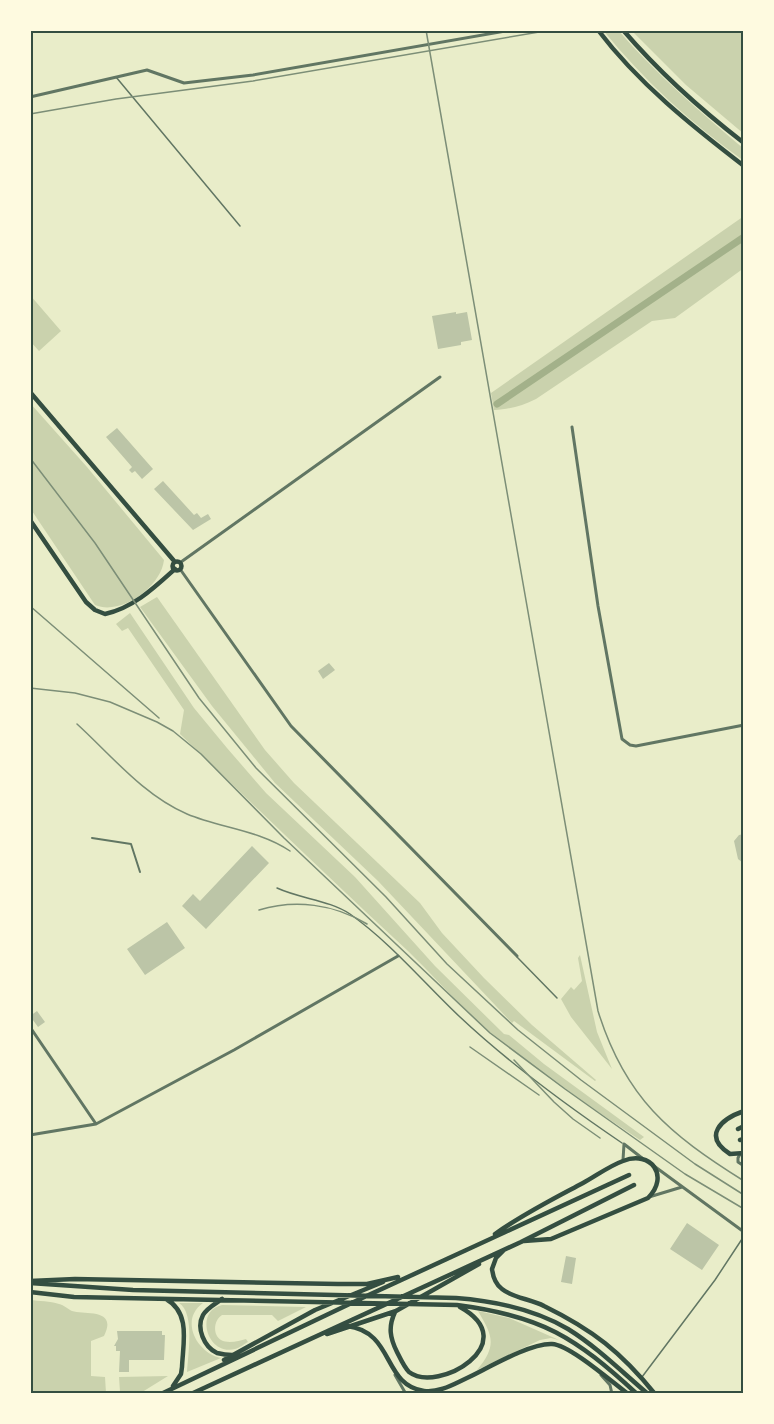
<svg xmlns="http://www.w3.org/2000/svg" width="774" height="1424" font-family="Helvetica,sans-serif">
  <style>
    .green { fill: #cad2ad }
    .lines { fill: none; stroke-linecap: round; stroke-linejoin: round }
    .canal { stroke: #a3b18a; stroke-width: 7 }
    .building { fill: #bcc5a7 }
    .service { stroke: #617663; stroke-width: 1.5 }
    .pedestrian { stroke: #617663; stroke-width: 2 }
    .minor { stroke: #617663; stroke-width: 3 }
    .secondary { stroke: #344e41; stroke-width: 4.5 }
    .primary { stroke: #344e41; stroke-width: 4.5 }
    .tram { stroke: #7c8e77; stroke-width: 1.5 }
    .rail { stroke: #7c8e77; stroke-width: 1.5 }
    .neatline { fill: none; stroke: #344e41; stroke-width: 2 }
  </style>
  <rect width="100%" height="100%" fill="#e9edc9"/>
  <path class="green" d="M603,30h15c38,44 81,81 126,119v12c-52,-37 -101,-81 -141,-131z
    M631,30h113v104l-58,-49z
    M744,216v52l-69,50 -23,3 -116,78c-14,7 -26,10 -42,11l-3,-17z
    M30,295l31,36 -22,20 -9,-10z
    M30,403l57,64 77,93c-3,27 -43,56 -69,45l-65,-97z
    M157,597l108,153 29,33 126,120 22,30 42,45 48,47 64,55 -1,1 -81,-60 -2,2 -134,-142 -103,-98 -63,-77 -72,-99z
    M130,613l64,95 33,40 39,45 89,84 80,89 69,68 5,1 35,29 100,73 -4,3c-49,-33 -99,-66 -145,-103 -31,-26 -58,-58 -87,-86 -77,-71 -152,-144 -228,-217l4,-24 -56,-82 -6,3 -6,-7z
    M580,955l17,77 15,37 -41,-52 -10,-18 10,-12 3,3 8,-9 -4,-23z
    M30,1300c9,1 20,1 29,4 5,1 9,5 13,7 13,4 46,-3 32,25l-13,5v35l14,1 1,16 14,-1 -1,-15 49,-1 -29,18h-109z
    M179,1303h24c-24,17 -6,50 18,55l-34,14c1,-18 8,-59 -8,-69z
    M222,1305l84,2 -28,14 -6,-6h-50c-8,5 -10,19 -1,25 7,4 18,1 25,-1l2,3c-4,2 -8,6 -13,7 -28,7 -41,-38 -13,-44z
    M478,1311l31,7 50,22 -8,-2 -11,2 -63,30c21,-25 15,-35 1,-59z"/>
  <g class="lines">
    <path class="canal" d="M497,404l247,-167"/>
  </g>
  <path class="building" d="M456,312v2l11,-2 5,28 -11,2v3l-23,4 -6,-33z
    M117,428l36,41 -11,10 -7,-8 -3,2 -3,-3 3,-3 -26,-30z
    M163,481l31,34 3,-2 4,5 7,-4 3,5 -18,11 -39,-41z
    M329,663l6,7 -12,9 -5,-8z
    M744,834v29h-1l-5,-4 -4,-18 5,-6z
    M252,846l17,17 -63,66 -24,-23 11,-12 7,7z
    M167,922l18,26 -40,27 -18,-26z
    M37,1011l8,11 -7,5 -8,-11z
    M687,1223l32,22 -17,25 -32,-21z
    M566,1256l10,2 -4,26 -11,-2z
    M117,1331h45v4h3l-1,25h-35v12h-10l1,-21h-4v-5h-2l4,-7z"/>
  <g class="lines">
    <path class="service" d="M116,77l124,149
      M277,888c24,11 52,12 73,26 41,29 74,69 110,103 50,47 106,88 162,126
      M517,957l40,41
      M642,1377l73,-97 29,-44"/>
    <path class="pedestrian" d="M92,838l39,6 9,28"/>
    <path class="minor" d="M30,97l117,-27 37,13 69,-8 259,-45
      M572,427l26,179 24,133 8,6 6,1 108,-21
      M181,562l259,-185
      M180,569l111,157 226,230
      M30,1027l66,97
      M30,1135l66,-11 138,-74 164,-94
      M624,1144l18,14
      M740,1154l-2,4v4l6,4
      M623,1160l1,-16
      M654,1166l90,66
      M649,1197l33,-10
      M395,1375l11,19
      M601,1375l9,10 2,9"/>
    <path class="secondary" d="M30,392l145,170
      M30,520l56,82 9,8 10,4c28,-6 49,-26 70,-45
      M172.5 566a4.5 4.5 0 1 1 9 0a4.5 4.5 0 1 1-9 0Z"/>
    <path class="primary" d="M598,30c40,53 94,96 146,136
      M623,30c36,42 77,79 121,113
      M744,1111c-23,8 -42,25 -14,43l14,-1
      M738,1129l6,-3
      M740,1140l4,-1
      M495,1234c28,-20 58,-35 88,-51 13,-7 26,-17 40,-22 28,-11 47,15 25,37l-97,41 -27,2
      M503,1251l-7,7 -4,11c1,8 3,15 10,20 11,9 29,10 42,17 49,24 77,46 111,88
      M30,1281l45,-2 263,5h29l31,-7
      M30,1283l103,7 323,8c39,3 78,11 112,31 29,18 54,43 80,65
      M30,1292l44,5 383,8c85,11 118,32 180,89
      M166,1299c25,14 17,44 16,68l-1,7 -8,12
      M222,1299c-7,5 -15,9 -19,16 -7,13 1,32 14,38 4,1 11,2 15,2
      M395,1312c-7,15 -5,26 2,40 3,6 7,15 12,20 29,22 116,-29 51,-65
      M347,1326c48,6 35,59 77,65 15,2 30,-7 43,-13 21,-10 63,-35 85,-34 18,1 60,38 76,50
      M327,1334l69,-23 83,-47
      M224,1360l91,-50 68,-28
      M161,1394l199,-95 269,-124
      M191,1394l330,-152 113,-57"/>
    <path class="tram" d="M30,114l86,-15 137,-18 298,-51"/>
    <path class="rail" d="M426,30l172,981c27,87 71,123 146,170
      M30,458l65,85 104,155 57,70 130,129 61,67 71,66 63,50 114,84 49,31
      M30,606l129,112
      M30,688l45,5 35,9 47,20 16,9 28,23 83,84 206,195 75,56 120,85 59,35
      M77,724c34,31 66,71 110,90 33,14 72,16 103,37
      M259,910c36,-11 75,-6 108,14
      M470,1047l69,48
      M514,1060l40,42 19,17 27,19"/>
  </g>
  <rect width="774" height="1424" fill="none" stroke="#fefae0" stroke-width="63"/>
  <rect x="32" y="32" width="710" height="1360" class="neatline"/>
</svg>
